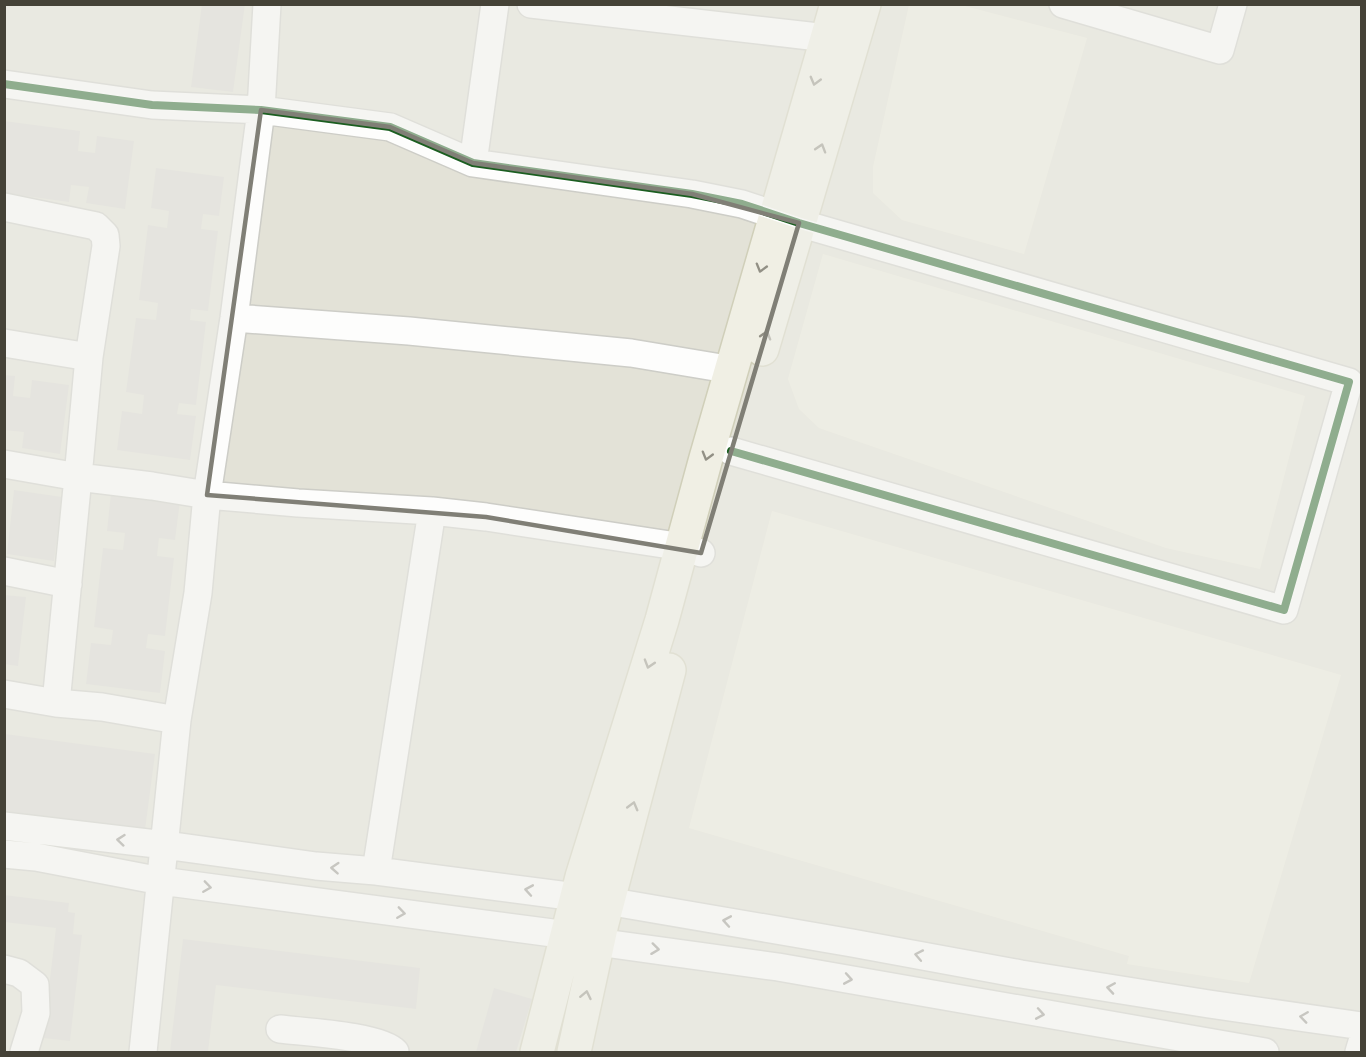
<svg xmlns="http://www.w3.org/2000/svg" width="1366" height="1057" font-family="Cabin,sans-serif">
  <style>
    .residential { fill: #e3e2d7 }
    .education { fill: #ececdd }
    .building { fill: #d9d8d2 }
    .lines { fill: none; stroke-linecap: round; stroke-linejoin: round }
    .minor-casing { stroke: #cdcdc7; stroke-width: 30 }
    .major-casing { stroke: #d0cfb9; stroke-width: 36 }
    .minor { stroke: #fdfdfc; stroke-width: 27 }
    .major { stroke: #f0efe4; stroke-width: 33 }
    .cycleway-casing { stroke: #fff; stroke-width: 11 }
    .cycleway { stroke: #1b5e20; stroke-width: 8 }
    .oneway { stroke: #929085 }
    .oneway2 { stroke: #989690 }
    .marked { fill: none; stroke: #807f76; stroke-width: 4.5; stroke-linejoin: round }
  </style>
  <rect width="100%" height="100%" fill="#efefea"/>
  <path class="residential" d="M5,5h1356v1047h-1356z"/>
  <path class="education" d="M909,5h52l126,33 -63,216 -122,-34 -29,-27v-26z
    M823,254l482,142 -45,173 -94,-21 -347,-120 -20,-19 -11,-30z
    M772,511l569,164 -92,308 -122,-19 2,-8 -440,-128z"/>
  <path class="building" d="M202,4h43l-12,88 -42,-5z
    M4,121l76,10 -2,20 17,2 2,-17 37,5 -9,68 -39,-6 3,-16 -18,-2 -2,17 -65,-9z
    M156,168l68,9 -5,39 -16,-2 -2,15 17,2 -10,80 -17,-2 -1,11 16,2 -10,83 -17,-2 -2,11 19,2 -6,44 -73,-10 5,-39 20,3 2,-19 -18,-3 10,-74 20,2 2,-17 -19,-3 9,-75 19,3 2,-17 -18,-3z
    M4,375l11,1 -2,20 17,2 2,-18 37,5 -9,69 -38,-6 2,-16 -20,-2z
    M14,490l48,7 -8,64 -47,-7z
    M111,493l69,8 -5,39 -16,-2 -2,18 17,2 -9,78 -17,-2 -2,14 19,3 -5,42 -74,-9 5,-41 20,2 2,-15 -19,-3 9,-79 20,2 2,-17 -18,-2z
    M4,595l22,2 -8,69 -14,-2z
    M5,734l150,20 -10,76 -140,-19z
    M4,895l65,8 -1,9 7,1 -2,21 9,1 -12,106 -27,-3 13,-110 -52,-6z
    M183,939l237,29 -4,41 -200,-24 -8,67h-38z
    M494,988l38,11 -16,53h-40z"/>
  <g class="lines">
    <g class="minor-casing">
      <path id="minor" d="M531,4l296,34
        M1063,4l157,46 13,-46
        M4,84l148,21 109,5 129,17 83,36 219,31 50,10 57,19 550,159 -65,228 -553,-159
        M473,163l22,-159
        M4,207l92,19 9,9 1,11 -17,111 -11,120 74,9 55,9 91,8 134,8 54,6 197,30 18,6
        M234,318l175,13 222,22 102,17
        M4,343l85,14
        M4,464l74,13 -22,226
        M4,571l64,13
        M4,694l52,9 46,4 75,13
        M4,826l161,19 151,21 60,5 231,30 245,42 169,31 188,30 153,22
        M4,854l32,3 125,24 407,54 29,7 181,25 487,85
        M376,871l56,-360
        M4,969l15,4 16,12 1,28 -12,39
        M280,1029c24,3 101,7 115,23
        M143,1052l34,-332 21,-127 9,-98 27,-177 27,-208 6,-106
        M1359,1052l3,-10"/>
    </g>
    <g class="major-casing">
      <path id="major" d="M762,349l102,-345
        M537,1052l45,-175 80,-257 44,-162 131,-454
        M574,1052l28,-129 67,-253"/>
    </g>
    <use href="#minor" class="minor"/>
    <use href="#major" class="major"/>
    <g class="cycleway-casing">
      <path id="cycleway" d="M4,84l148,21 109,5 129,17 83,36 219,31 50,10 57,19 550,159 -65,228 -553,-159"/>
    </g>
    <use href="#cycleway" class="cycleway"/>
  </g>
  <defs><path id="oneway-chevron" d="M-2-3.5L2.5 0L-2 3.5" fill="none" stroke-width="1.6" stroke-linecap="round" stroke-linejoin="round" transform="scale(1.5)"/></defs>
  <g class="oneway">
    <use href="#oneway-chevron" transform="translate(815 81) rotate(105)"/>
    <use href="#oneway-chevron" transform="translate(821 148) rotate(-73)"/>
    <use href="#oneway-chevron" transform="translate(761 268) rotate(106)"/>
    <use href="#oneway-chevron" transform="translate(766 335) rotate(-73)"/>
    <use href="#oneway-chevron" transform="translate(707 456) rotate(106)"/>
    <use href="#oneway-chevron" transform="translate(649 664) rotate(107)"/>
    <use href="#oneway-chevron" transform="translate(633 806) rotate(-75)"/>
    <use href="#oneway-chevron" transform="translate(586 995) rotate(-78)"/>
  </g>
  <g class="oneway2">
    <use href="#oneway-chevron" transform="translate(121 840) rotate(-174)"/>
    <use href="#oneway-chevron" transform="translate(335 868) rotate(-176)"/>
    <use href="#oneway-chevron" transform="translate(207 887) rotate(8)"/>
    <use href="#oneway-chevron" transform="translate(529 890) rotate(-170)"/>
    <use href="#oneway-chevron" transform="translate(401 913) rotate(8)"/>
    <use href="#oneway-chevron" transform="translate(727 921) rotate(-170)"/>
    <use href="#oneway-chevron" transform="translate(655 949) rotate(7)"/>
    <use href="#oneway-chevron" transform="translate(919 955) rotate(-169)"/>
    <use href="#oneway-chevron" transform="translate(848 979) rotate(10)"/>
    <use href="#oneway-chevron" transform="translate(1111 988) rotate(-171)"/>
    <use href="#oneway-chevron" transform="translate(1040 1014) rotate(10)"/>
    <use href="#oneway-chevron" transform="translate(1304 1017) rotate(-172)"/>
  </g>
  <path d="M0 0H1366V1057H0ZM261,110l129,17 83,36 219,31 107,29 -98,330 -215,-36 -279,-22z" fill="#efefea" fill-opacity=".55" fill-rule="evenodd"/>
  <path class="marked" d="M261,110l129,17 83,36 219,31 107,29 -98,330 -215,-36 -279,-22z"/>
  <rect width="1366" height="1057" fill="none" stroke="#454237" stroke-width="12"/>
</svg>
